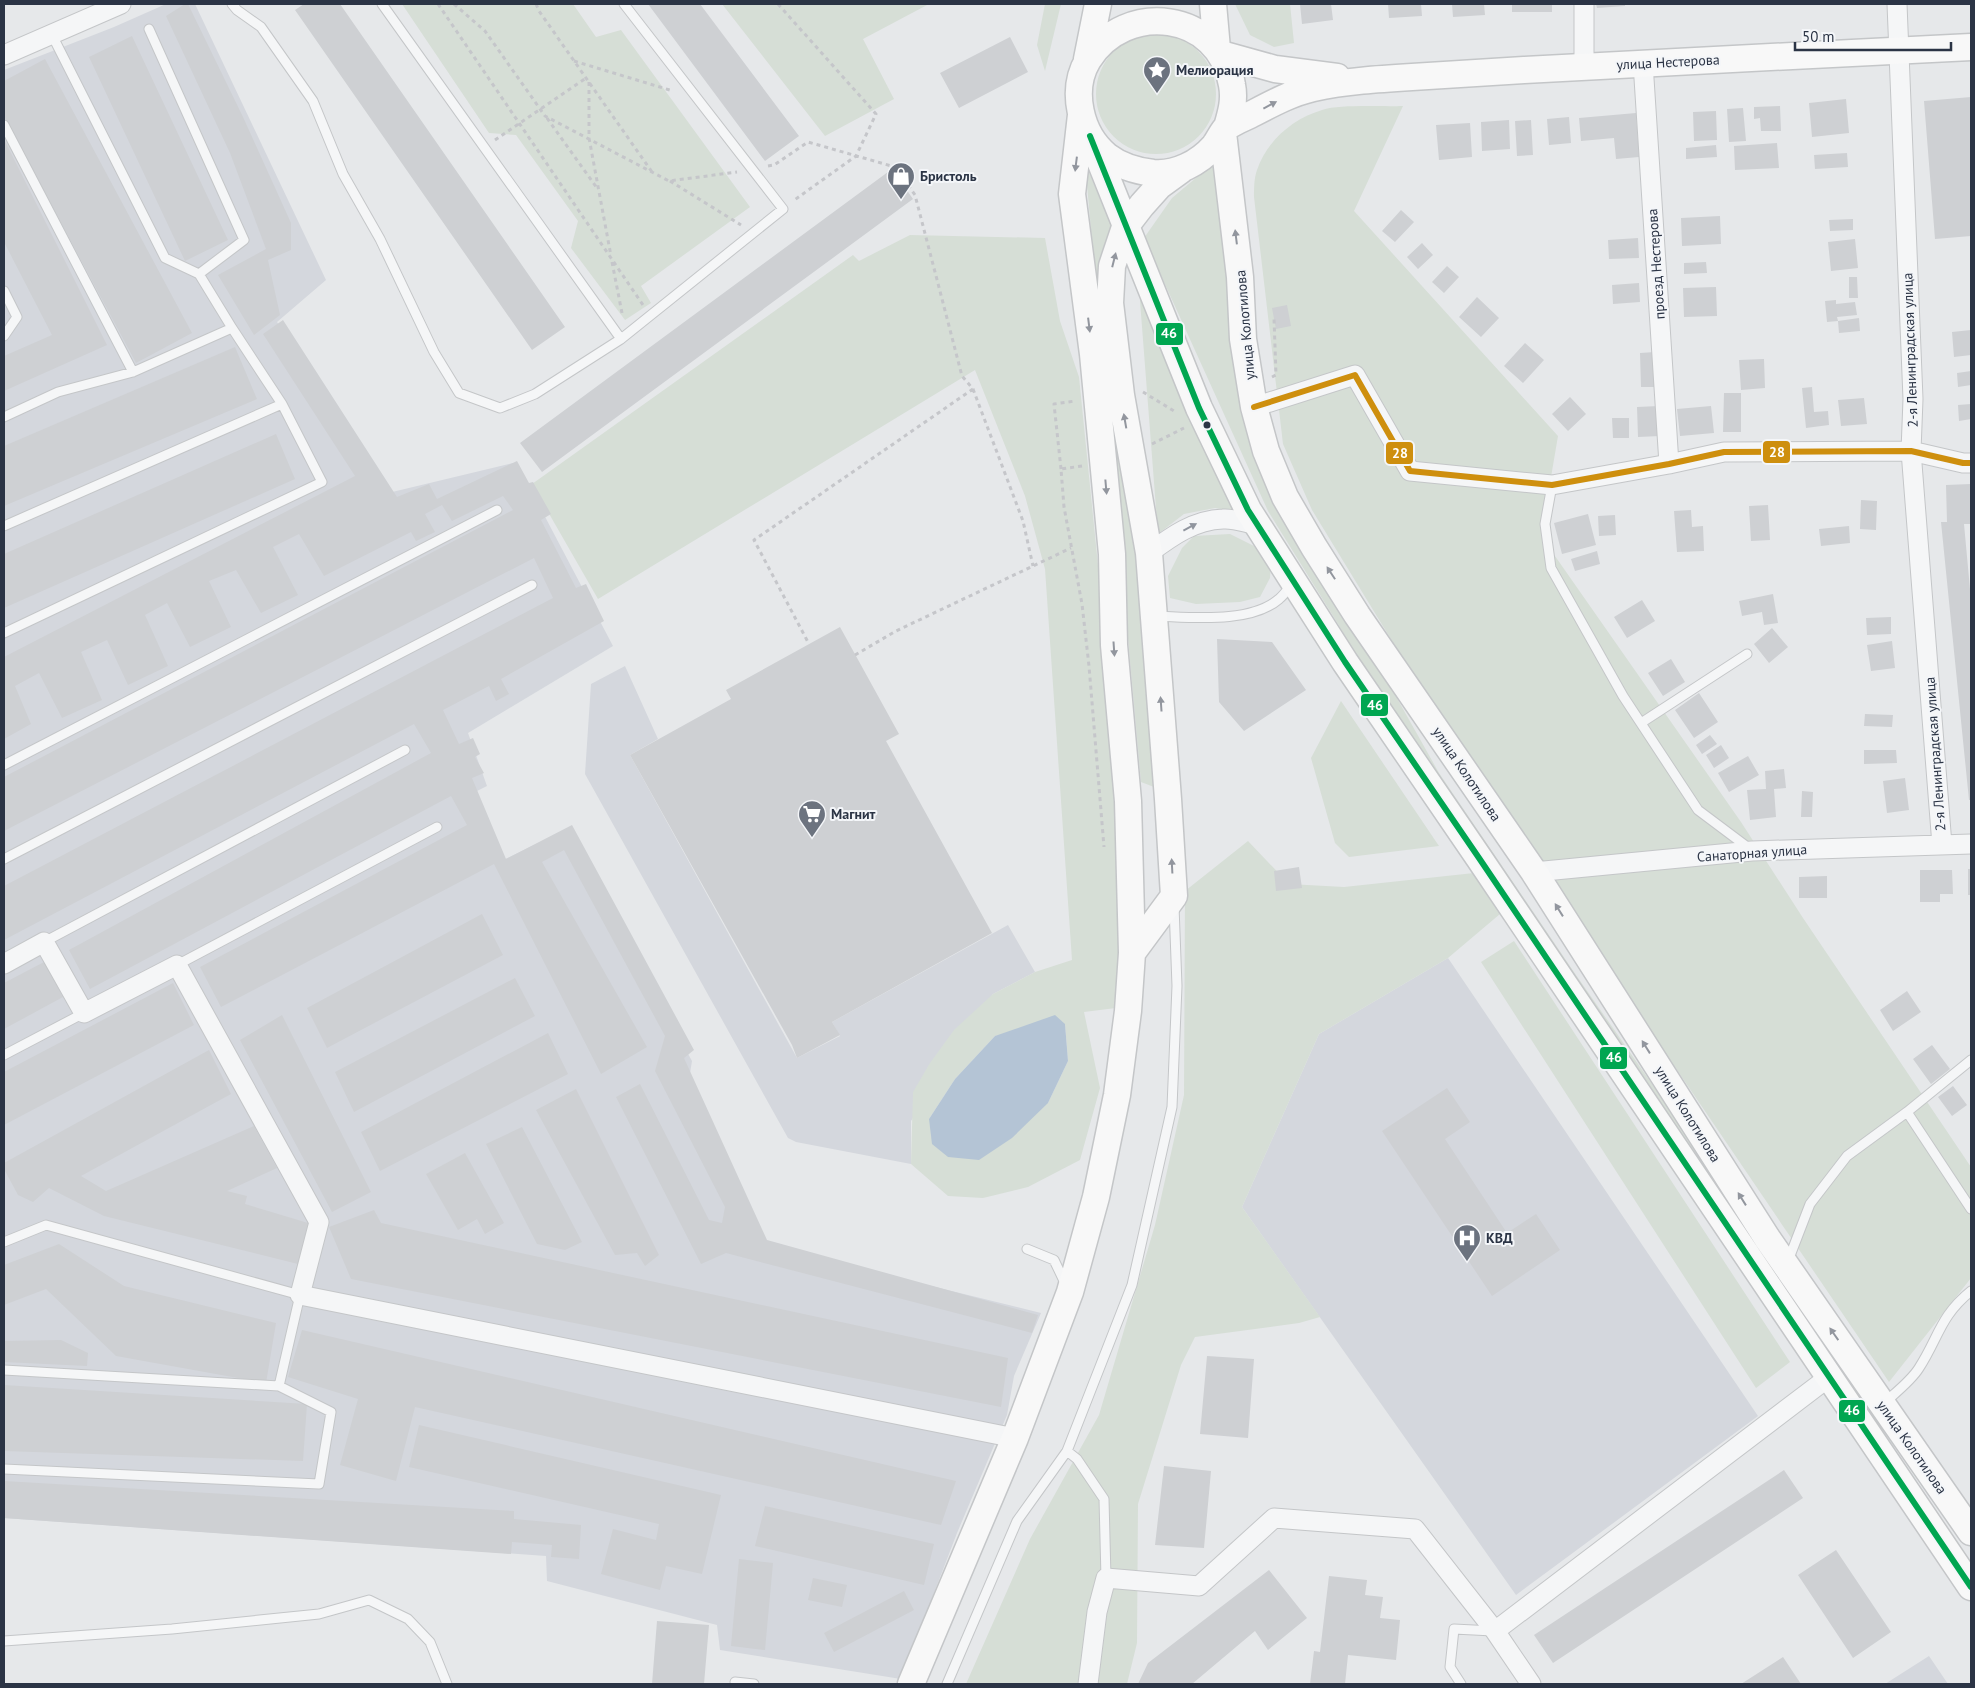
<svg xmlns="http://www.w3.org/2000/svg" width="1975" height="1688" font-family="'PT Sans',sans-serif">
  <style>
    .built { fill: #d4d7dd }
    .green { fill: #d6ded6; fill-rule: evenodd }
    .water { fill: #b4c4d5 }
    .building { fill: #ced0d3 }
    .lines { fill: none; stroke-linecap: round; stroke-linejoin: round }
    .service-casing { stroke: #c4c6c8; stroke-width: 11 }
    .minor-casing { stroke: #c4c6c8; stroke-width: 21 }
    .secondary-casing { stroke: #c4c6c8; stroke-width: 29 }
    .path { stroke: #c5c6ca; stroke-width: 3; stroke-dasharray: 4 4; stroke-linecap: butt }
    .service { stroke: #f5f6f7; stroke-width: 9 }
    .minor { stroke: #f5f6f7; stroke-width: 19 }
    .secondary { stroke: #f8f8f8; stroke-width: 26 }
    .bus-1-casing { stroke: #f4f6f9; stroke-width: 10 }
    .bus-2-casing { stroke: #f4f6f9; stroke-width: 10 }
    .bus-1 { stroke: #00a651; stroke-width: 6 }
    .bus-2 { stroke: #ce8f0e; stroke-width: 6 }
    .oneway { fill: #92969e }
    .oneway2 { fill: #90959e }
    .bus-dot { fill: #2b3445; stroke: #f4f6f9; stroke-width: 2 }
    .labels { text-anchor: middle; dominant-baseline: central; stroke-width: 4; stroke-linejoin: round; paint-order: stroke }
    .street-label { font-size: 14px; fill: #2b3445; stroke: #f4f6f9 }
    .poi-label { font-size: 14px; font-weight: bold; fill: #2b3445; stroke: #f4f6f9; text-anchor: start }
    .line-badge { stroke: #f4f6f9; stroke-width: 2 }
    .badge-label { font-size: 14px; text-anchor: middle; font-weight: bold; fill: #fff }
  </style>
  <rect width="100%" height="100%" fill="#e6e8ea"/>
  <path class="built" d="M166,4h29l131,276 -49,42 111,171 125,-30 19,29 81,154 -145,87 19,53 -16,8 28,68 66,-32 127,231 -4,24 76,160 277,68 -27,63 -7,39 -50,118 -56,146 -181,-29 -3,-25 -170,-44 -1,-25 -542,-38v-1448l110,-43z
    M625,666l33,73 -28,16 167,303 43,-22 -8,-14 176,-97 27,47 -42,22 -82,127v43l-115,-22 -8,-4 -203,-364 6,-90z
    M1448,958l310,458 -242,179 -274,-388 77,-173z
    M1929,1656l19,28h-63z"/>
  <path class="green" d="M402,4h171l23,33 25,-7 129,177 -109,79 10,17 -26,17 -54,-72 7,-27 -62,-86 -27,-2z
    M722,4h207l-66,35 31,60 -69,37z
    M1045,4h16l-16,67 -8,-26z
    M1235,4h55l4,39 -20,4 -24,-12z
    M1096 94a60 60 0 1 1 120 0a60 60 0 1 1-120 0Z
    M1403,106l-49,105 204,225 -17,100 200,286 62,96 168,249v111l-82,104 -335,-493 -143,-217 -99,-162 -29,-66 -29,-247c0,-8 0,-19 3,-27 10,-29 35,-51 65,-60 19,-6 59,-3 81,-4z
    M1222,156l23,256 108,208 86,153 137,202 255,366 -13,8 -416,-615 -64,-110 -70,-113 -124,-273 28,-40z
    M1085,163l31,74 44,538 -6,12 -13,-5z
    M910,235l135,3 15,83 19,56 30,297 9,166 3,122 -5,46 -32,4 16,76 -20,72 -52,27 -45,11 -35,-2 -37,-32 2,-72 17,-29 24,-33 39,-36 42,-22 37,-12 -27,-391 -20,-73 -50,-126 -377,229 -66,-115 321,-229 6,6zM1065,1024l3,37 -20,42 -119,16 26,-40 40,-43z
    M1143,291l92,220 -20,-3 -31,6 -26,20 -18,-233z
    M1230,534l30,15 11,15 -1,14 -10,19 -20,5 -44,2 -26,-6 -2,-22 14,-28 12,-12z
    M1341,701l98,145 -90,11 -14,-14 -24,-85z
    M1248,841l41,43 55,3 130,-14 26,41 -52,44 -129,76 -77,173 78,110 -21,6 -104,14 -14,28 -43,139 -1,139 -10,41h-161l64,-145 69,-124 56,-190 29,-130 1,-204z
    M1514,941l276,421 -34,26 -275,-426z"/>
  <path class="water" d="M1055,1015l10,9 3,37 -20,42 -36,35 -33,22 -31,-3 -16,-13 -3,-25 26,-40 40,-43z"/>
  <path class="building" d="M185,4h3l55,113 48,106v27l-23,10 12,55 -26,20 -36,-60 48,-26 -36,-96 -64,-137z
    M304,4h36l225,323 -33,23 -237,-340z
    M648,4h52l99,132 -34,25z
    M1300,4h31l2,16 -31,4z
    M1388,4h33l1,12 -33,2z
    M1452,4h32l1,11 -32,2z
    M1512,4h40v8h-40z
    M1596,4h29v2l-28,2z
    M132,36l96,204 -43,21 -96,-204z
    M1010,37l18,35 -69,36 -19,-35z
    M45,59l147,274 -56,30 -132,-247v-35z
    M1971,97v139l-36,3 -11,-138z
    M1846,99l3,34 -37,4 -3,-34z
    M1780,106l1,25h-20l-1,-13 -6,1v-12z
    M1743,108l3,33 -17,1 -2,-33z
    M1716,111l1,29 -23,1 -1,-29z
    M1636,113l3,44 -23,2 -2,-21 -33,3 -2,-23z
    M1569,117l2,26 -22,2 -2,-26z
    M1509,120l1,29 -28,2 -1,-29z
    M1531,120l2,35 -16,1 -2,-35z
    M1470,123l2,34 -33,3 -3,-35z
    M4,139l103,206 -103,46v-35l48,-21 -48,-93z
    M1777,143l2,25 -44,2 -1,-24z
    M1716,145l1,12 -31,2v-11z
    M1847,153l1,14 -33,2 -1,-14z
    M892,169l21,30 -371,273 -22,-29z
    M1401,210l13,12 -19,20 -13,-11z
    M1720,216l1,28 -39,2 -1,-28z
    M1853,219v11l-23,1 -1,-11z
    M1638,238l1,20 -30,1 -1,-19z
    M1855,239l3,29 -27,3 -3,-29z
    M1422,243l11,12 -15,14 -11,-12z
    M1706,262l1,11 -23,1v-11z
    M1447,266l12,11 -15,16 -12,-11z
    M1849,277h8l1,21h-9z
    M1639,283l1,19 -27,2 -1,-19z
    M1716,287l1,29 -33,1 -1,-29z
    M1477,297l22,21 -18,19 -22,-20z
    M1836,300v4l19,-2 2,13 -20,2 1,4 -11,1 -2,-21z
    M1287,305l4,21 -15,3 -4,-21z
    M1859,318l1,13 -21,2 -1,-12z
    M283,320l114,177 32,-13 8,15 80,-38 12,22 4,-1 18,32 -10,6 35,68 10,-4 18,37 -103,58 8,15 -13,7 -7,-15 -46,24 16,34 14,-6 7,16 -5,3 9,16 -12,5 34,81 66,-34 122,225 -10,8 83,182 271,75 -6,18 -306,-80 -25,11 -85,-167 24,-13 69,136 13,3 3,-16 -70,-136 10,-35 -101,-186 -22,12 105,185 -46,27 -107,-210 -273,143 -21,-40 267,-142 -16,-29 -361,193 -21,-39 362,-197 -17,-29 -410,216v-54l549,-288 -19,-40 -530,273v-54l509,-267 -10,-14 -51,25 -10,-16 -17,9 10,18 -19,9 -5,-9 -87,44 -25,-42 -26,13 25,48 -37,18 -25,-43 -27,11 22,46 -41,20 -23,-44 -22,12 23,51 -40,19 -21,-45 -26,12 21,48 -40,18 -23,-45 -24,13 16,38 -27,15v-82l351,-181 -92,-142z
    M1971,330v25l-17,2 -2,-25z
    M1525,343l19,17 -21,23 -19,-17z
    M235,347l22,52 -253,107v-60z
    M1655,352l2,35h-16l-1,-34z
    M1764,359l1,29 -24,2 -2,-30z
    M1971,371v14l-13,2 -1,-14z
    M1812,387l2,25 14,-1 1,14 -23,3 -4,-40z
    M1724,393h17v39h-18z
    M1570,397l16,17 -18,17 -16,-17z
    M1864,398l3,26 -26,2 -3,-26z
    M1971,404v15l-12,2 -1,-16z
    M1659,406l1,30 -22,1 -1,-30z
    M1711,406l3,27 -34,3 -3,-27z
    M1612,418h17v20h-16z
    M276,434l19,45 -291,129v-54z
    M1971,484v40h-7l7,76v200h-2l-28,-278h6l-1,-37z
    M1861,500l16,1 -1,29 -16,-1z
    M1768,505l2,35 -19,1 -2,-35z
    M1691,510l1,17 11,-1 1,25 -27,1 -3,-41z
    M1588,514l8,31 -34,9 -8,-31z
    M1615,515l1,20 -17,1 -1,-20z
    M1849,526l1,17 -29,3 -2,-17z
    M1597,551l3,13 -25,7 -4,-12z
    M1773,594l5,29 -14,2 -2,-13 -20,4 -3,-15z
    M1642,600l13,21 -28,17 -13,-21z
    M1891,617v17l-24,1 -1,-17z
    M840,627l59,107 -13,7 106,192 -160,89 8,13 -43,23 -5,-13 -162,-290 101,-56 -5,-9z
    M1772,628l16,19 -19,16 -15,-19z
    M1217,639l55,3 34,48 -62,41 -25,-29z
    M1892,641l3,27 -24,3 -4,-26z
    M1671,659l14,23 -22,14 -15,-23z
    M1699,693l19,29 -24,16 -19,-28z
    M1865,714l28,1 -1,12 -28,-1z
    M1710,735l7,9 -15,10 -6,-9z
    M1721,745l8,13 -15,10 -8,-13z
    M1864,750h32l1,13 -33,1z
    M1748,756l11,19 -30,17 -11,-19z
    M1784,769l2,19 -12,1 2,28 -26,3 -3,-30 19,-1 -1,-18z
    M1905,778l4,32 -22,3 -4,-32z
    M1802,791l11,1 -1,25h-11z
    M1299,867l3,21 -26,3 -2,-20z
    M1968,869h3v26h-3z
    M1920,870h32l1,24h-13v8h-20z
    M1827,876v22h-28v-21z
    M482,914l21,41 -176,93 -20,-40z
    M44,962l19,35 -59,32v-46z
    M515,978l20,38 -181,96 -19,-40z
    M173,983l21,42 -190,100v-53z
    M1907,991l14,21 -28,19 -13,-21z
    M282,1015l89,177 -39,20 -92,-172z
    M548,1033l20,41 -188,97 -19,-39z
    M1932,1045l18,24 -19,15 -18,-25z
    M209,1050l22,44 -150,82 25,15 148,-65 23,42 -50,23 20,5 -2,8 63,19 -10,41 -194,-48 -55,-28 -16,14 -15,-7 -14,-26v-6z
    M1953,1086l14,19 -15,11 -14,-19z
    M1447,1088l23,34 -25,17 62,94 29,-19 24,36 -68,46 -110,-165z
    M576,1089l83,166 -14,11 -8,-13 -22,2 -79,-145z
    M522,1127l60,115 -17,8 -28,-6 -51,-100z
    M465,1153l39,70 -19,11 -8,-15 -19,11 -32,-56z
    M374,1210l7,13 627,135 -7,49 -650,-128 -22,-52z
    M59,1244l65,42 152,37 -10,60 -150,-27 -70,-67 -42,16v-40z
    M302,1330l654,151 -15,44 -526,-118 -19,74 -56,-16 18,-66 -70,-22z
    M61,1340l27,13 -1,13 -83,-4v-21z
    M1207,1356l47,3 -6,79 -48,-4z
    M4,1385l303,19 -4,57 -299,-10z
    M419,1425l302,70 -19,79 -36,-8 -6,24 -59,-16 12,-45 43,11 3,-16 -250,-57z
    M1164,1466l47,5 -7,77 -49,-3z
    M1784,1470l19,28 -250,165 -19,-28z
    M4,1481l510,30v8l67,6 -2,34 -28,-2 1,-12 -40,-3 -1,12 -507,-36z
    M765,1506l169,38 -10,41 -169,-39z
    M1836,1550l55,82 -38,26 -55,-83z
    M739,1559l34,4 -8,87 -34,-4z
    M1269,1570l38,48 -39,32 -13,-19 -63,53h-54l10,-21z
    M1329,1576l38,4 -2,15 18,2 -3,21 20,2 -4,40 -48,-5 -3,29h-35l4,-33 6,1z
    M813,1578l34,7 -5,22 -34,-7z
    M904,1591l10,19 -80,42 -10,-19z
    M657,1621l52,4 -5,59h-52z
    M1783,1657l18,27h-60z"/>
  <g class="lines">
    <g class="service-casing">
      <path id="service" d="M232,4l5,6 24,17 52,74 30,73 37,65 54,113 25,41 41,15 35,-14 86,-55 162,-130 -159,-205
        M382,4l239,335
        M149,29l95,211 -45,34
        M4,125l129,247
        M4,291l13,26 -13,19
        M4,417l54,-25 75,-20 99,-44
        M1552,485l-7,39 6,44 72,128 75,114 52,39
        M4,526l278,-122
        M1156,616c35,1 94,8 123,-17 5,-4 9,-10 13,-15
        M4,633l318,-151 -40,-78 -50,-76 -33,-54 -34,-16 -113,-223
        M1641,723l106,-69
        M4,765l493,-255
        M4,859l528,-274
        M44,942l361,-192
        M177,965l260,-138
        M4,1055l80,-42
        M1907,1112l64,97
        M4,1242l42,-17 254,70 -21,91
        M1027,1249l27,11 12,25
        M1788,1261l22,-57 37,-48 60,-44 64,-52
        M4,1370l275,16 52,26 -12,72 -315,-15
        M1883,1404c12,-11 28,-23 36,-36 20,-31 21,-52 52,-77
        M1067,1451l10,8 27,40 2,79
        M4,1641l168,-12 147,-15 50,-14 39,19 22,23 17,42
        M735,1682l19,2
        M947,1684l70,-163 50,-70 65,-166 40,-178 5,-121 -3,-80
        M1461,1684l-11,-17 4,-38 39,2"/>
    </g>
    <g class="minor-casing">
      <path id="minor" d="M1584,4v62
        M1897,4l16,395 -2,52 31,394
        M4,55l117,-51
        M1643,63l26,401
        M1254,407l101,-32 55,96 142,14 117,-21 55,-12 187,-1 52,12h8
        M1149,553c23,-17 45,-33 74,-34 11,-1 23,4 34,6
        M1534,872l218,-21 219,-7
        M4,964l40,-22 40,71 93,-48 142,257 -19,73 715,143
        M1495,1631l334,-254
        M1088,1684l9,-72 9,-34 93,8 75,-68 141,11 80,102 36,53"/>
    </g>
    <g class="secondary-casing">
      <path id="secondary" d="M1213,4l4,45
        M1221,54l54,15 62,8
        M1087,59l11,-55
        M1227,127c4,-14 8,-27 5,-42 -12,-74 -107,-85 -144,-25 -18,30 -8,74 19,96 13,10 30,15 46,17 23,2 46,-10 61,-27 5,-6 8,-15 14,-20 7,-4 15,-8 22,-11 21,-11 41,-22 63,-27 33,-7 66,-9 99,-11 37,-2 75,-5 112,-7 149,-9 298,-15 447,-23
        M1223,133l17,144 3,62 11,68 12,44 19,46 29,50 43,68 177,257 233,366 204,294
        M1090,136l109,272 49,102 97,152 134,196 492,729
        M1132,953l42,-57 -6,-97 -19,-246 -28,-158 -11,-92 2,-37 13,-39 17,-22 17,-19 22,-16
        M911,1684l104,-246 55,-146 26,-95 21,-102 11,-84 4,-58 -4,-152 -14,-156 -2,-91 -19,-200 -21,-160 9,-79"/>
    </g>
    <path class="path" d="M438,4l205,301
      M454,4l31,27 60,85 124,65 68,-9
      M536,4l3,7 113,161
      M778,4l98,110 -20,42 -63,45
      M574,61l99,30
      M589,82v56l22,118
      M547,118l50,70
      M495,140l91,-62
      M768,166l6,-1 34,-23 87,25 20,28 47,181 11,13 -219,151 55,104
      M670,181l71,44
      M612,262l10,51
      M1272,377l4,-2 -2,-57
      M973,389l50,132 10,45
      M1143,392l31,19
      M1152,444l32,-16
      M1082,466l-21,3 3,38 18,97 7,62 15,181
      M1061,469l-7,-65 21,-3
      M855,655l41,-24 175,-83"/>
    <use href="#service" class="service"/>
    <use href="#minor" class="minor"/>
    <use href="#secondary" class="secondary"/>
    <g class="bus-1-casing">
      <path id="bus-1" d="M1090,136l109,272 49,102 97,152 134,196 492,729"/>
    </g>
    <g class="bus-2-casing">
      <path id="bus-2" d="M1254,407l101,-32 55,96 142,14 117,-21 55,-12 187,-1 52,12h8"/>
    </g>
    <use href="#bus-1" class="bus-1"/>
    <use href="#bus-2" class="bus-2"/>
  </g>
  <defs><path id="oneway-solid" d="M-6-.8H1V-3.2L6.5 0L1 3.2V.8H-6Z" transform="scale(1.25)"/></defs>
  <g class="oneway">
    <use href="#oneway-solid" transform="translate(1270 105) rotate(-28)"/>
    <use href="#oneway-solid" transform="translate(1076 164) rotate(97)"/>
    <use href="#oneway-solid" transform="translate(1236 237) rotate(-97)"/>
    <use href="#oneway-solid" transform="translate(1114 260) rotate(-76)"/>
    <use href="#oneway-solid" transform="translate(1089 325) rotate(83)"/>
    <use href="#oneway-solid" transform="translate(1125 421) rotate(-100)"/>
    <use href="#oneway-solid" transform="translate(1106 487) rotate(85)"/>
    <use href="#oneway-solid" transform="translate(1331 573) rotate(-123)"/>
    <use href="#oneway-solid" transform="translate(1114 649) rotate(86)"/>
    <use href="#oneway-solid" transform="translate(1161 704) rotate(-94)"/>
    <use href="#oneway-solid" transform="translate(1172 866) rotate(-93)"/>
    <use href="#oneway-solid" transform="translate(1559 910) rotate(-122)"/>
    <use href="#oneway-solid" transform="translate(1646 1047) rotate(-122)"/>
    <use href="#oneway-solid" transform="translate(1742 1199) rotate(-122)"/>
    <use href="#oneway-solid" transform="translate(1834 1334) rotate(-125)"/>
  </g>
  <use class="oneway2" href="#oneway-solid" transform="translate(1190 527) rotate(-28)"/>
  <defs>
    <g id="sight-pin" transform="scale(1.4375)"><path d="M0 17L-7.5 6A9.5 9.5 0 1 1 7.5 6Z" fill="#6c737f" stroke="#f4f6f9"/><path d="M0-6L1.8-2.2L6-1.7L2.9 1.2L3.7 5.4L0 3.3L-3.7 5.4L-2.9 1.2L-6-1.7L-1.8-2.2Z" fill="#fff"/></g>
    <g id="shop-pin" transform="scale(1.4375)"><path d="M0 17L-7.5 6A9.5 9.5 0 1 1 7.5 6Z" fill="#6c737f" stroke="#f4f6f9"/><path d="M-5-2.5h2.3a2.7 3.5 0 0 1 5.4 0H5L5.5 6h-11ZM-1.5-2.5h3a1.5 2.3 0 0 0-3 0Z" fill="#fff"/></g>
    <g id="supermarket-pin" transform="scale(1.4375)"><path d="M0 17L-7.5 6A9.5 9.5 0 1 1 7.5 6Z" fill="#6c737f" stroke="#f4f6f9"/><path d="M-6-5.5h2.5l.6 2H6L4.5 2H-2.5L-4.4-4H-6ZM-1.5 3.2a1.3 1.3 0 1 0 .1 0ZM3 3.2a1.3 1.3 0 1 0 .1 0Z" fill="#fff"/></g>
    <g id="hospital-pin" transform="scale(1.4375)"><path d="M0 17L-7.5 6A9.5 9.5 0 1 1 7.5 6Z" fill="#6c737f" stroke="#f4f6f9"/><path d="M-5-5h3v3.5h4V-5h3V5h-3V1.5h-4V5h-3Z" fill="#fff"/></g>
  </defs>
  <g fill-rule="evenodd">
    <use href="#sight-pin" x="1157" y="70"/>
    <use href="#shop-pin" x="901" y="176"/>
    <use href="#supermarket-pin" x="812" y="814"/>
    <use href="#hospital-pin" x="1467" y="1238"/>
  </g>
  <circle class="bus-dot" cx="1207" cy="425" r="4.5"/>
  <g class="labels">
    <g class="street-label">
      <text transform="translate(1668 62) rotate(-3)">улица Нестерова</text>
      <text transform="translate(1656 264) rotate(-94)">проезд Нестерова</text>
      <text transform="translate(1245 325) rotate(-95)">улица Колотилова</text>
      <text transform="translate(1910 350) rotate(-92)">2-я Ленинградская улица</text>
      <text transform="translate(1935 754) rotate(-94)">2-я Ленинградская улица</text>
      <text transform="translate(1467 774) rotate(56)">улица Колотилова</text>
      <text transform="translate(1752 853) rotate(-4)">Санаторная улица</text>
      <text transform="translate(1688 1114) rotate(58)">улица Колотилова</text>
      <text transform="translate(1912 1447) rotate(55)">улица Колотилова</text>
    </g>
    <g class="poi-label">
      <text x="1176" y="70">Мелиорация</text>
      <text x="920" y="176">Бристоль</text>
      <text x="831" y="814">Магнит</text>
      <text x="1486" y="1238">КВД</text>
    </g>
  </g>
  <g class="line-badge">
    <rect x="1155" y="322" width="29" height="24" rx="5" fill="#00a651"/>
    <rect x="1762" y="440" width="29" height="24" rx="5" fill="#ce8f0e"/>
    <rect x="1385" y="441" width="29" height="24" rx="5" fill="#ce8f0e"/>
    <rect x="1360" y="693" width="29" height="24" rx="5" fill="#00a651"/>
    <rect x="1599" y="1046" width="29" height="24" rx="5" fill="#00a651"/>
    <rect x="1838" y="1399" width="28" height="24" rx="5" fill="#00a651"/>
  </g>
  <g class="badge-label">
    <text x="1169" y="338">46</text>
    <text x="1777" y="457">28</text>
    <text x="1400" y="458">28</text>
    <text x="1375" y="710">46</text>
    <text x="1614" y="1062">46</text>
    <text x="1852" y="1415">46</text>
  </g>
  <rect width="1975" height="1688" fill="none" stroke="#2b3445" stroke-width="10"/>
  <path d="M1795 42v8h156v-8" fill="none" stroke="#2b3445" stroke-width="2.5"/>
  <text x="1802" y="42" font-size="15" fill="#2b3445" stroke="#f4f6f9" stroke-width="4" paint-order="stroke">50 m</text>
</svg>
